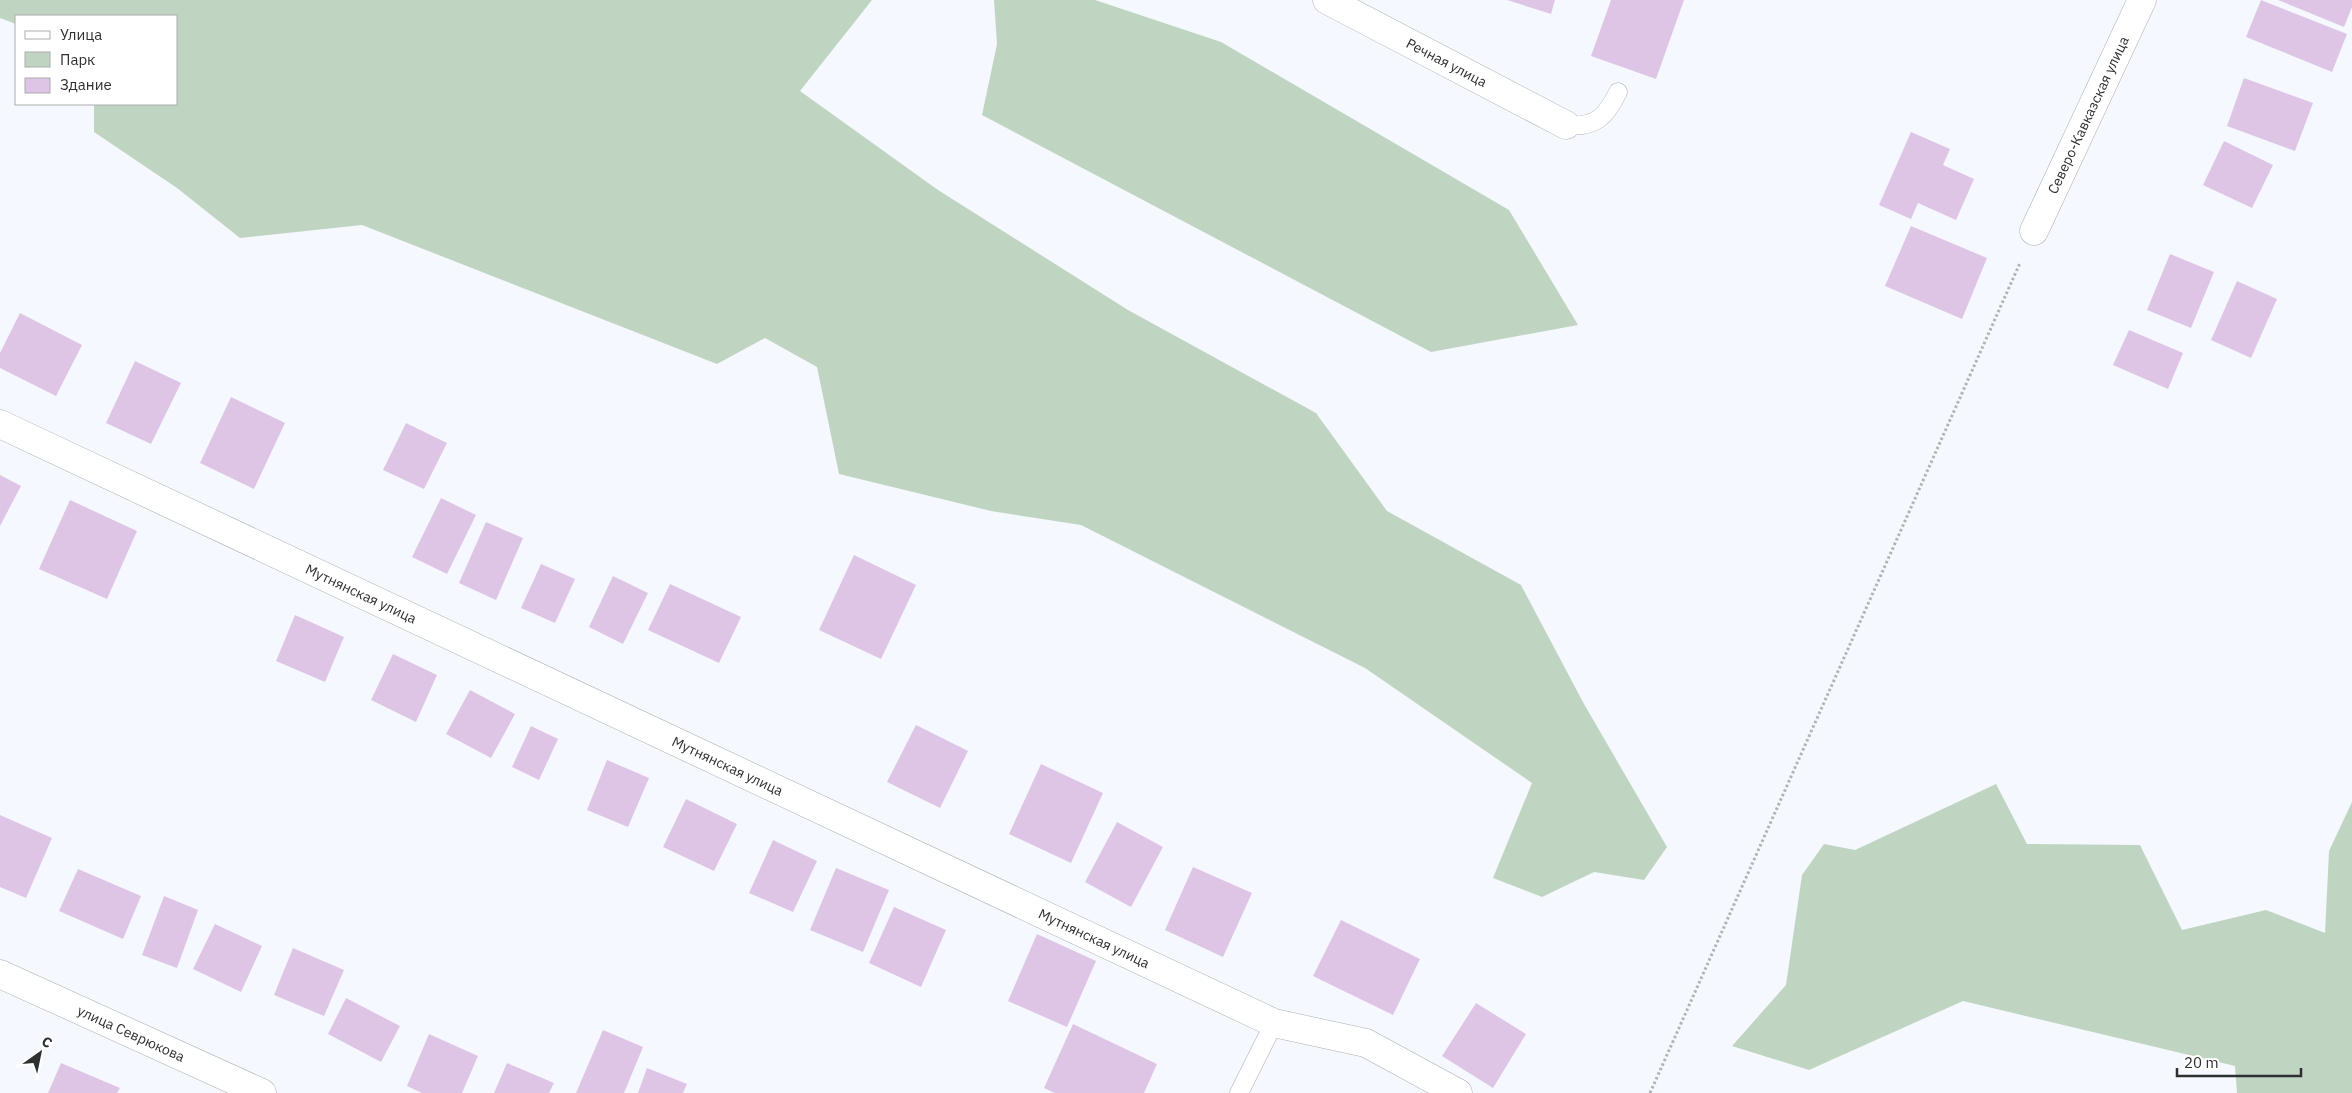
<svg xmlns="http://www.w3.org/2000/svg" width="2352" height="1093" font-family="'IBM Plex Sans',sans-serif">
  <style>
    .green { fill: #c0d5c1 }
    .building { fill: #dfc5e5 }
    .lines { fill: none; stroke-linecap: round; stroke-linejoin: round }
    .service-casing { stroke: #abaeb3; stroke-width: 19 }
    .minor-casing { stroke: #abaeb3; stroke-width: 29 }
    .path { stroke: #b1b3b8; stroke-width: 3; stroke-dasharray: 2.5 2.5; stroke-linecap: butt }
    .service { stroke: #fff; stroke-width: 18 }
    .minor { stroke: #fff; stroke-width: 28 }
    .labels { text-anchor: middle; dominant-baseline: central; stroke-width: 4; stroke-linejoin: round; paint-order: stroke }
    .street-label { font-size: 14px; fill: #2e2f31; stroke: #fff }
  </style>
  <rect width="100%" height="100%" fill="#f5f8fe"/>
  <path class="green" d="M0,0h872l-72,91 138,99 190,120 188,103 71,98 134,74 63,119 83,143 -23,33 -50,-8 -52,25 -49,-19 39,-95 -167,-115 -284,-143 -90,-14 -152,-37 -22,-107 -52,-29 -48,26 -355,-139 -122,13 -63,-50 -83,-56v-28h82v-88h-160v8l-16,-6z
    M994,0h101l126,42 288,168 69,115 -147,27 -449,-237 15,-71z
    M1996,784l31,60 113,1 42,85 84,-20 59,23 4,-82 23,-49v291h-115l-2,-27 -272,-65 -154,69 -77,-24 54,-61 16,-110 22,-31 31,6z"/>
  <path class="building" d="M1507,0h48l-4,14z
    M1611,0h73l-28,79 -65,-23z
    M2261,0l86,34 -15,38 -86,-35z
    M2278,0h74v7l-8,20z
    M2244,78l69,25 -18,48 -68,-25z
    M1911,132l39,17 -7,16 31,14 -18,41 -38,-17 -7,16 -32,-14z
    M2224,141l49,24 -21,43 -49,-23z
    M1911,226l76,32 -25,61 -77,-33z
    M2170,254l44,18 -23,56 -44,-18z
    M2237,281l40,18 -26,59 -40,-18z
    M20,313l62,32 -26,51 -56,-28v-15z
    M2129,330l54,23 -15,36 -55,-24z
    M135,361l46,22 -30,61 -45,-21z
    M231,397l54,26 -31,66 -54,-26z
    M406,423l41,20 -23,46 -41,-19z
    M0,475l21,11 -21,40z
    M441,498l35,17 -29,59 -35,-17z
    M70,500l67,31 -30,68 -68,-30z
    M486,522l37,16 -27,62 -37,-17z
    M854,555l62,30 -35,74 -62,-29z
    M541,564l34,15 -20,44 -34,-15z
    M613,576l35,17 -25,51 -34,-17z
    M670,584l71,33 -22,46 -71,-33z
    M295,615l49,22 -19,45 -49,-21z
    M393,654l44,21 -21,47 -45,-22z
    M470,690l45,24 -24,44 -45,-24z
    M916,725l52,26 -28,57 -53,-26z
    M531,726l27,13 -19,41 -27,-13z
    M607,760l42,18 -21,49 -41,-17z
    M1041,764l62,29 -32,70 -62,-29z
    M686,799l51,25 -23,47 -51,-24z
    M0,815l52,23 -26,60 -26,-11z
    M1117,822l46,25 -32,60 -46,-25z
    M773,840l44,21 -24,51 -44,-19z
    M1193,867l59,26 -29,64 -58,-27z
    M836,868l53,22 -26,62 -53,-22z
    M78,869l63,27 -18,43 -64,-28z
    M164,896l34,14 -21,58 -35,-13z
    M894,907l52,23 -25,57 -52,-24z
    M1341,920l79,39 -27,56 -80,-39z
    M215,924l47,22 -21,46 -48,-23z
    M1037,934l59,27 -29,66 -59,-26z
    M293,948l51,22 -20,46 -50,-21z
    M346,998l54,28 -19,36 -53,-28z
    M1476,1003l50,31 -33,54 -51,-32z
    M1073,1024l84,40 -13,29h-89l-11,-5z
    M603,1030l40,17 -19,46h-48z
    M429,1034l49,22 -16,37h-40l-15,-7z
    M61,1063l59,25 -3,5h-69z
    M507,1063l47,20 -5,10h-55z
    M647,1068l40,16 -4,9h-45z"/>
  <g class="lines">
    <g class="service-casing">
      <path id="service" d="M1566,125c29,3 40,-8 52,-33
        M1239,1093l35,-70"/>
    </g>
    <g class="minor-casing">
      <g id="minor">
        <path id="s1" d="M1327,0l239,125"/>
        <path id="s2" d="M2034,231l108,-231"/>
        <path id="s3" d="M0,424l1274,599 92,20 92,50"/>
        <path id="s4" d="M0,974l262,119"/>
      </g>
    </g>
    <path class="path" d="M1650,1093l370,-830"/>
    <use href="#service" class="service"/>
    <use href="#minor" class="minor"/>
  </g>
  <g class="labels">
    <g class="street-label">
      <text stroke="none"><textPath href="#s1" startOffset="135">Речная улица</textPath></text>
      <text stroke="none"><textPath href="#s2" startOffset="128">Северо-Кавказская улица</textPath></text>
      <text stroke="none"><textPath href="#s3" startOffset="399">Мутнянская улица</textPath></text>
      <text stroke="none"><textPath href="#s3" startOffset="804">Мутнянская улица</textPath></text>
      <text stroke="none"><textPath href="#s3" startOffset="1209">Мутнянская улица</textPath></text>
      <text stroke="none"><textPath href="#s4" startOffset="144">улица Севрюкова</textPath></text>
    </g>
  </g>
  <rect x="15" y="15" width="162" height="90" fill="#ffffff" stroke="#abacad"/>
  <rect x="25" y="31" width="25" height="8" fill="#ffffff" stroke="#abacad"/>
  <text x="60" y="40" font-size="15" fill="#2e2f31">Улица</text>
  <rect x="25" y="52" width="25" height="15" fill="#c0d5c1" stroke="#abacad"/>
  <text x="60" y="65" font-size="15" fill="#2e2f31">Парк</text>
  <rect x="25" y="78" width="25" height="15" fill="#dfc5e5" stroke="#abacad"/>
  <text x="60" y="90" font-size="15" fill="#2e2f31">Здание</text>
  <g transform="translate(40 1053) rotate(33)" stroke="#ffffff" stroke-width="4" paint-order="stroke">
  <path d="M0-4L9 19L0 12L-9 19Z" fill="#2e2f31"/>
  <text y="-8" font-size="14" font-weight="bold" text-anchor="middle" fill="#2e2f31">С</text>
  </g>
  <path d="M2177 1068v8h124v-8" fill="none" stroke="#2e2f31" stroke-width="2.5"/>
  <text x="2184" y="1068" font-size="15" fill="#2e2f31" stroke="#ffffff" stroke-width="4" paint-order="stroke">20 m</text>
</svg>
